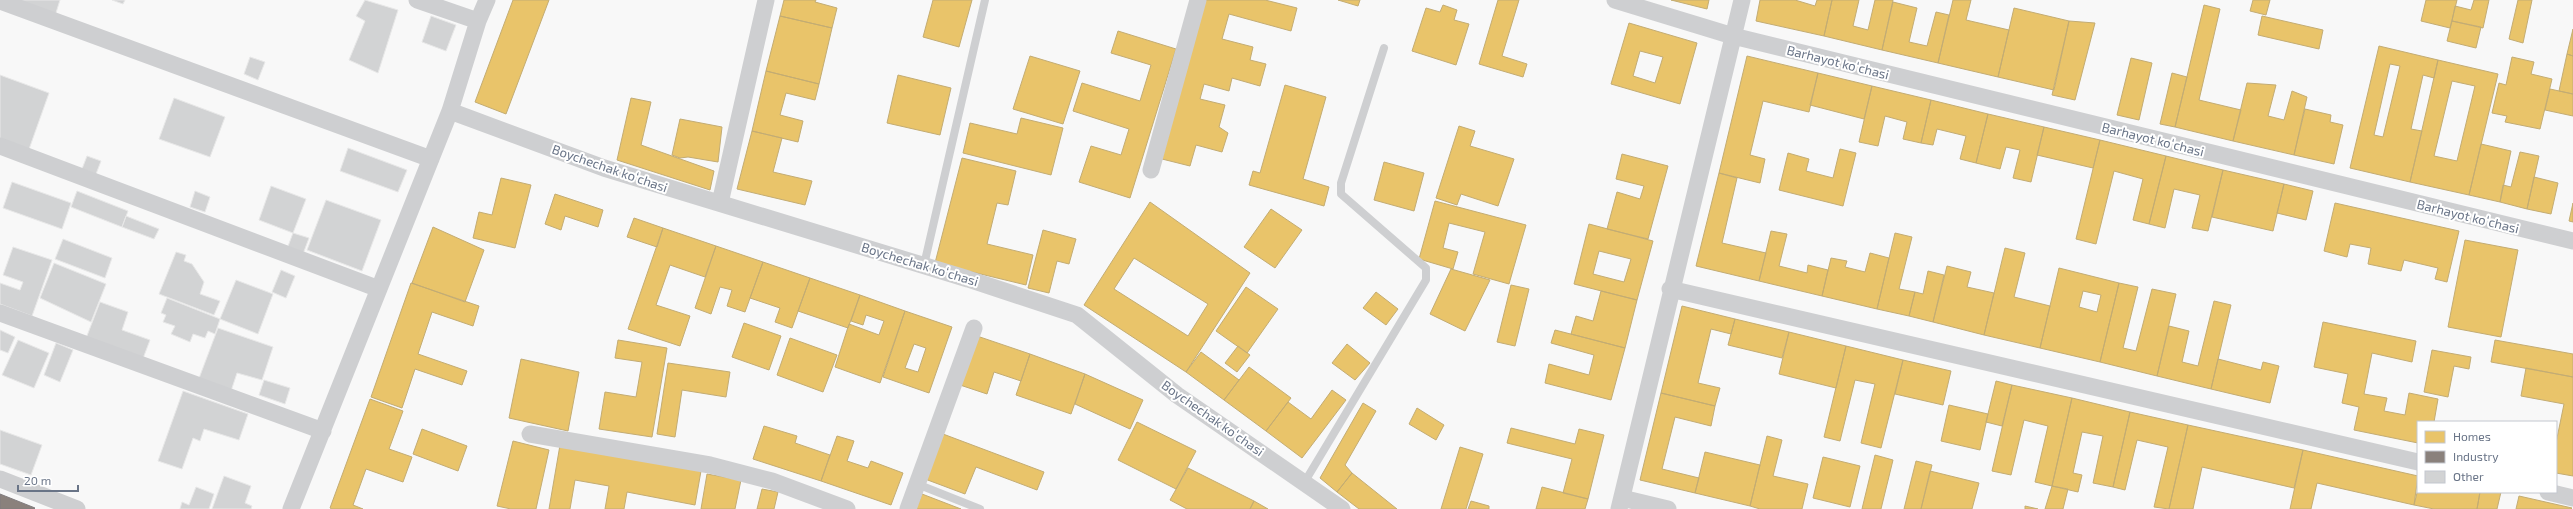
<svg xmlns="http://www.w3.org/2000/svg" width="2573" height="509" font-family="'Exo 2',sans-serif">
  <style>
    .homes { fill: #e9c46a; stroke: #c3ac73; fill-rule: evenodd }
    .industry { fill: #8a817c; stroke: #807d7f }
    .building { fill: #d2d3d4; stroke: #e8e8e8 }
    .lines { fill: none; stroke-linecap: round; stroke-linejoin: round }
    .lane { stroke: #cecfd1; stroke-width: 8 }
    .street { stroke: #cecfd1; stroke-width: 17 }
    .labels { text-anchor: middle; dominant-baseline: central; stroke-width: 4; stroke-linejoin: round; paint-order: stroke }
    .street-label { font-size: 13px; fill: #697487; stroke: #fff }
  </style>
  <rect width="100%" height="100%" fill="#f8f8f8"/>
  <path class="homes" d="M513,0h36l-43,114 -31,-12z
    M784,0h32l-1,2 22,6 -5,20 -52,-12z
    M933,0h39l-13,47 -36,-10z
    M1204,0h61l32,8 -6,23 -62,-17 -7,25 31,8 -3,13 16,4 -6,22 -28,-8 -3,13 -25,-7 -4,15 25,6 -6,22 9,6 -6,19 -26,-7 -6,21 -28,-7z
    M1338,0h22l-2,6z
    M1498,0h21l-17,56 25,8 -4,13 -44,-13z
    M1671,0h38l-2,9z
    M1760,0h35l20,6 2,-6h15l-8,36 -68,-15z
    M1832,0h27l-6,26 15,4 7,-30h18l-11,50 -58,-14z
    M1953,0h18l-5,20 43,10 -11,47 -60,-14z
    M2253,0h17l-4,15 -16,-4z
    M2426,0h31l-7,28 -29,-7z
    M2474,0h15l-6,28 -31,-7 3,-15 16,4z
    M2518,0h14l-9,43 -14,-4z
    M1893,2l24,6 -8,34 18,4 9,-34 13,3 -11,48 -56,-13z
    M1443,5l14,5 -3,10 15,4 -13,41 -44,-14 14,-43 14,4z
    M2204,5l16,4 -21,91 42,10 -8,31 -58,-14z
    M2014,8l55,13 -15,69 -56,-13z
    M780,16l52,12 -13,56 -53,-13z
    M2262,16l61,14 -4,19 -61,-14z
    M2069,21l26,2 -20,77 -23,-5z
    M2452,21l29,6 -5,21 -29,-7z
    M1629,23l68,20 -17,61 -69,-20zM1640,51l23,6 -8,26 -22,-7z
    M2573,29v27l-6,-2z
    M1118,31l58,18 -46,149 -51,-16 12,-36 30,9 8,-26 -56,-18 9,-28 58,18 11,-36 -40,-12z
    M2379,46l59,14 -4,18 -11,-3 -12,54 11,2 -12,51 -60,-14zM2390,64l10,2 -17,71 -9,-2z
    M2567,54l6,2v38l-14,-3z
    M1030,56l50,15 -17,53 -50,-15z
    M1747,56l71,17 -9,39 -46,-11 -13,54 15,4 -5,24 -41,-10z
    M2512,57l22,5 -3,12 21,5 -12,50 -35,-7 2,-6 -15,-3 7,-30 7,2z
    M2131,58l21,5 -13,57 -22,-5z
    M2438,60l60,14 -29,121 -59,-13zM2452,81l23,5 -18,75 -23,-5z
    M766,71l53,13 -4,16 -29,-7 -6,22 23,6 -5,21 -46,-11z
    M1818,73l54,13 -8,33 -54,-14z
    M2172,73l15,4 -12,50 -15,-3z
    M898,75l53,13 -11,47 -53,-12z
    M2247,83l29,2 -8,31 16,4 8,-29 15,6 -13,58 -61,-14z
    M1285,85l41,12 -23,82 26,8 -5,19 -75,-21 4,-14 7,2z
    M1872,86l59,14 -10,43 -18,-4 4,-17 -22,-6 -7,30 -19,-4z
    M2550,89l23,5v22l-28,-6z
    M631,98l20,4 -10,43 73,26 -4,19 -93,-30z
    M1931,100l57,14 -12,49 -16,-4 6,-23 -29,-7 -4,16 -12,-2z
    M2305,109l26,6 -1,7 13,3 -9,39 -40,-9z
    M1988,114l56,13 -13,55 -18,-4 7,-28 -14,-3 -6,22 -24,-6z
    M1021,118l42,10 -12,47 -88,-22 7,-30 47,11z
    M680,119l42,8 -4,35 -30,-5 -8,1 -8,-3z
    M1459,126l16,5 -5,15 44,13 -16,47 -37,-12 -4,11 -21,-7z
    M2044,127l56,13 -7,28 -56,-13z
    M752,131l30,7 -9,34 39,9 -7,24 -68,-16z
    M2100,140l66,16 -17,68 -16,-4 10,-41 -29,-8 -18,73 -20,-5z
    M2481,144l30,7 -11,51 -31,-7z
    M1840,149l16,4 -13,53 -64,-16 9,-37 21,6 -3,12 27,7z
    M2520,152l19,4 -12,53 -27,-7 3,-17 8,2z
    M1622,154l46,12 -20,73 -41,-10 10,-37 23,7 4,-13 -28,-7z
    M2166,156l57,14 -15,61 -16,-3 8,-33 -26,-6 -9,39 -16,-4z
    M962,158l54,13 -8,34 -11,-2 -10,41 46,11 -7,30 -91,-22z
    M1384,162l40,11 -10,38 -40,-11z
    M2223,170l61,14 -11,47 -61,-14z
    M1719,173l18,5 -15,65 44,10 -7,28 -63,-15z
    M2534,177l24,6 -7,31 -24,-5z
    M501,178l30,7 -16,63 -42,-10 6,-26 13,3z
    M2284,184l29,7 -7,29 -29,-7z
    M555,194l48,16 -5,17 -33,-11 -4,14 -16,-6z
    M1435,201l91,24 -17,59 -36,-10 12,-42 -36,-9 -6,25 15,4 -5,17 -34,-10z
    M1150,202l100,71 -64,99 -102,-67zM1134,258l74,46 -20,32 -74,-47z
    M2335,203l124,28 -12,51 -12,-3 3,-11 -34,-8 -3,11 -33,-7 3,-16 -21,-4 -3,13 -23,-6z
    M2573,203v19l-4,-1z
    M1271,209l31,21 -27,38 -31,-21z
    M634,218l29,10 -6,19 -30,-10z
    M1589,224l64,17 -16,59 -63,-16zM1599,251l32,8 -7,23 -31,-8z
    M433,227l51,23 -19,52 -53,-19z
    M663,228l53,18 -11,31 -35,-12 -14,40 34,11 -10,30 -52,-17z
    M1043,230l33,9 -7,25 -12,-3 -8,32 -21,-5z
    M1771,231l16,3 -8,32 28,7 1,-8 20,5 -6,26 -63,-15z
    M1895,233l17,4 -13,52 16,3 -6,24 -32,-7z
    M2465,240l53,10 -17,87 -53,-10z
    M716,246l47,16 -18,50 -18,-6 5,-16 -12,-3 -9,27 -16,-6z
    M2005,248l20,5 -11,44 36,9 -10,42 -56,-13z
    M1870,253l19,5 -12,51 -55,-13 9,-38 16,3 -2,6 20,5z
    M763,262l47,16 -18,50 -17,-6 5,-14 -30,-10z
    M1947,266l24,6 -4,15 27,6 -10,42 -51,-13z
    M2059,268l60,15 -19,79 -60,-14zM2083,291l18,4 -4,17 -18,-5z
    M1451,269l39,11 -25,51 -35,-17z
    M1928,271l16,4 -11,47 -24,-6 6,-24 8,2z
    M810,278l50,17 -12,33 -50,-17z
    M411,283l68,23 -6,20 -41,-14 -14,42 49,17 -5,14 -47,-16 -13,39 -31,-11z
    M2119,283l19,4 -15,61 13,3 16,-62 24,5 -19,82 -57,-14z
    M1511,285l18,4 -14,57 -18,-4z
    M1246,287l32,22 -31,44 -31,-22z
    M1601,291l36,9 -12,48 -54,-14 5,-18 17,5z
    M1376,292l22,17 -12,16 -23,-17z
    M860,295l45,16 -25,72 -45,-16 14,-43 30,11 5,-14 -18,-6 -3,10 -12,-4z
    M2214,301l17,4 -20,84 -54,-13 12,-50 20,5 -7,31 16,4z
    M1682,306l53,13 -4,15 -20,-5 -13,54 22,5 -5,18 -54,-13z
    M905,311l47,16 -23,66 -46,-16zM914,344l12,4 -8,24 -13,-4z
    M1735,319l54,13 -7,26 -54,-13z
    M2323,322l93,19 -4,21 -40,-9 -8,41 23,4 -3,13 21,4 4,-22 29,6 -4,23h-16v21l-64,-13 5,-23 -17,-4 6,-29 -34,-7z
    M744,323l37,13 -12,34 -37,-13z
    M1555,330l70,18 -14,52 -66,-17 4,-19 40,11 5,-20 -43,-12z
    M1789,332l57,14 -10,42 -57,-14z
    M977,336l53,18 -9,27 -27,-9 -7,22 -27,-9z
    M790,338l47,17 -14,37 -46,-17z
    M618,340l49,8 -15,89 -53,-8 6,-37 31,5 6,-35 -27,-4z
    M2495,340l78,14v23l-82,-15z
    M1347,344l23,19 -15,17 -23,-17z
    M1238,346l12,9 -13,17 -12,-9z
    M1846,346l57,14 -22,88 -20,-5 14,-59 -20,-4 -15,61 -16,-4z
    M2432,350l39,7 -2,12 -15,-3 -6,31 -24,-5z
    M1201,352l38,28 -15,20 -38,-28z
    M1030,354l55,20 -14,40 -55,-19z
    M521,359l58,13 -11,59 -59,-13z
    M2218,359l43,11 2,-8 16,4 -9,37 -59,-14z
    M1903,360l48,11 -8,34 -48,-11z
    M668,363l62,9 -4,25 -44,-7 -7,47 -18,-3z
    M1249,367l42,31 -25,33 -42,-31z
    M2526,368l47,9v99l-17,-3v-30l8,-39 -43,-8z
    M1085,374l58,26 -13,29 -55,-25z
    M1996,381l16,4 -10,41 -16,-4z
    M2012,385l60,13 -20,88 -17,-4 13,-56 -24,-6 -13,55 -19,-4z
    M1332,390l14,10 -44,58 -36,-27 22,-29 23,17z
    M1661,393l54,13 -4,20 -36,-9 -13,52 37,9 -4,15 -55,-13z
    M2072,398l58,14 -17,75 -20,-4 10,-47 -21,-4 -9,41 9,2 -4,17 -26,-6z
    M370,399l33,12 -14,38 23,8 -9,25 -37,-13 -13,36 10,4h-31l-2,-1z
    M1363,403l13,8 -31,54 7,8 -15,19 -17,-14z
    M1949,405l39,9 -8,36 -39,-9z
    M1417,408l27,17 -8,15 -27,-16z
    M2130,412l58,13 -19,84 -15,-2 14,-60 -31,-7 -12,50 -12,-3z
    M1137,422l59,29 -20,38 -58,-29z
    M2188,425l115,25 -9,38 -92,-21 -9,42h-24z
    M764,426l33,10 -2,7 35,12 -9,26 -68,-22z
    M1511,428l64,16 4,-15 25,6 -16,64 -25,-6 9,-34 -65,-16z
    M422,429l45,17 -9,25 -45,-17z
    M943,434l101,38 -7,18 -61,-23 -11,27 -40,-15z
    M837,436l17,5 -7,20 21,7 3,-7 32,12 -12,32 -70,-24z
    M1767,436l15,4 -9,36 35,8 -6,25h-42l-10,-3z
    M513,441l36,9 -13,59h-25l-14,-3z
    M560,445l141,26 -6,34 -68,-13 -3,17h-19l4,-23 -34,-6 -5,29h-21z
    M1460,447l23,7 -17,55h-25z
    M2303,450l115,26 -4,29 -97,-22 -6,26h-21z
    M1705,452l55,13 -10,41 -55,-13z
    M1875,455l18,5 -12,49h-19z
    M1823,457l37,9 -10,41 -37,-9z
    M1916,461l16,4 -11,44h-17z
    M1188,468l66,33 -4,8h-63l-17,-9z
    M1930,471l49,12 -7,26h-51z
    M1352,473l45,36h-38l-22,-17z
    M707,474l34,6 -6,29h-34z
    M2052,486l16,3 -5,20h-18z
    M1542,487l46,12 -3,10h-49z
    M762,489l16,3 -4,17h-17z
    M2418,489v3h62l-3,17h-43l-20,-4z
    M2480,492h21l-4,17h-20z
    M922,494l39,15h-45z
    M2519,496l53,12 -1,1h-55z
    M1254,501l14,8h-18z
    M1471,501l18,5v3h-21z
    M2025,506l13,3h-13z"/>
  <path class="industry" d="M0,494l35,14 -1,1h-34z"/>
  <path class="building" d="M15,0h45l-5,16z
    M112,0h13l-2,4z
    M365,0l33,10 -20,63 -29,-13 16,-39 -9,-5z
    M431,16l25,9 -10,26 -24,-9z
    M250,57l15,5 -7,18 -14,-6z
    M0,75l49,18 -21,59 -28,-10z
    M174,98l51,19 -15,40 -51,-18z
    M348,148l59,22 -9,22 -58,-21z
    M87,156l14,5 -5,13 -14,-5z
    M12,182l59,21 -9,26 -59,-21z
    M271,186l35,13 -13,34 -34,-13z
    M77,191l51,20 -6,16 -51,-20z
    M195,191l15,6 -5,15 -15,-5z
    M326,200l55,20 -19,51 -55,-21z
    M126,216l33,13 -5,10 -32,-12z
    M293,233l16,5 -6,16 -16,-5z
    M63,239l49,19 -7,20 -50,-19z
    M13,247l39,13 -20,56 -32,-12v-21l20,7 3,-8 -20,-7z
    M176,252l10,3 -2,6 8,3 12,18 -4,12 20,7 -6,14 -55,-21z
    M54,263l52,21 -15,38 -51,-24z
    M281,270l14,6 -9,22 -14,-6z
    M236,280l37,14 -15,40 -38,-15z
    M167,298l53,21 -5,15 -7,-3 -3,7 -12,-4 -3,8 -19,-8 4,-8 -12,-4 3,-7 -5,-2z
    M100,302l28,10 -6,18 28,10 -8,21 -57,-20z
    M218,328l55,19 -11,33 -25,-7 -6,18 -33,-10z
    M0,330l15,7 -7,16 -8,-3z
    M18,340l31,13 -15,35 -32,-13z
    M56,343l17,7 -13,32 -16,-7z
    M264,380l26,8 -5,16 -26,-9z
    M183,391l65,23 -9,26 -35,-11 -4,12 -7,-3 -11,31 -24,-8z
    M0,430l42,15 -11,30 -31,-11z
    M224,476l27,10 -6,17 7,3 -1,3h-39z
    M196,487l18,7 -5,15h-29l2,-7 7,3z"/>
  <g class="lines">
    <path class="lane" d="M924,265l61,-265
      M1304,483l122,-203v-12l-85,-74v-11l43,-135
      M917,484l63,25"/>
    <path class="street" d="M417,0l61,21 9,-21
      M1615,0l118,36 840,205
      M0,1l431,158
      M450,111l154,57 364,111 109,36 100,80 165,114
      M0,146l379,143
      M1151,170l47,-170
      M720,203l46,-203
      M1670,289l748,173
      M0,313l323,118
      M530,434l180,31 62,16 75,28
      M0,479l77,30
      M2548,492l25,6
      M1622,498l46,11
      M291,509l159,-398 28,-90
      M908,509l66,-181
      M1619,509l123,-509"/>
  </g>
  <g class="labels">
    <g class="street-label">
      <text transform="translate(1838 62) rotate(14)">Barhayot koʻchasi</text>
      <text transform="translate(2153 139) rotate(14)">Barhayot koʻchasi</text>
      <text transform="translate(610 168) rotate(19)">Boychechak koʻchasi</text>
      <text transform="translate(2468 216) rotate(14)">Barhayot koʻchasi</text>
      <text transform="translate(920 264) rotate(17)">Boychechak koʻchasi</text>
      <text transform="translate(1213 418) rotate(35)">Boychechak koʻchasi</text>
    </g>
  </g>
  <rect x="2417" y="421" width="140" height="72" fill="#ffffff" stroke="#c3c7cf"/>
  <rect x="2425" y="431" width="20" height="12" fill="#e9c46a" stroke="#c3c7cf"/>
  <text x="2453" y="441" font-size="12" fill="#697487">Homes</text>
  <rect x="2425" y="451" width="20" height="12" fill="#8a817c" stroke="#c3c7cf"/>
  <text x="2453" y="461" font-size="12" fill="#697487">Industry</text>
  <rect x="2425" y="471" width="20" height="12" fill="#d2d3d4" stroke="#c3c7cf"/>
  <text x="2453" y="481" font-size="12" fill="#697487">Other</text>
  <path d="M18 485v6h60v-6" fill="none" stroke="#697487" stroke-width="2"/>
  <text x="24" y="485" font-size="12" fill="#697487" stroke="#ffffff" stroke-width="3" paint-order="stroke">20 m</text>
</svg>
